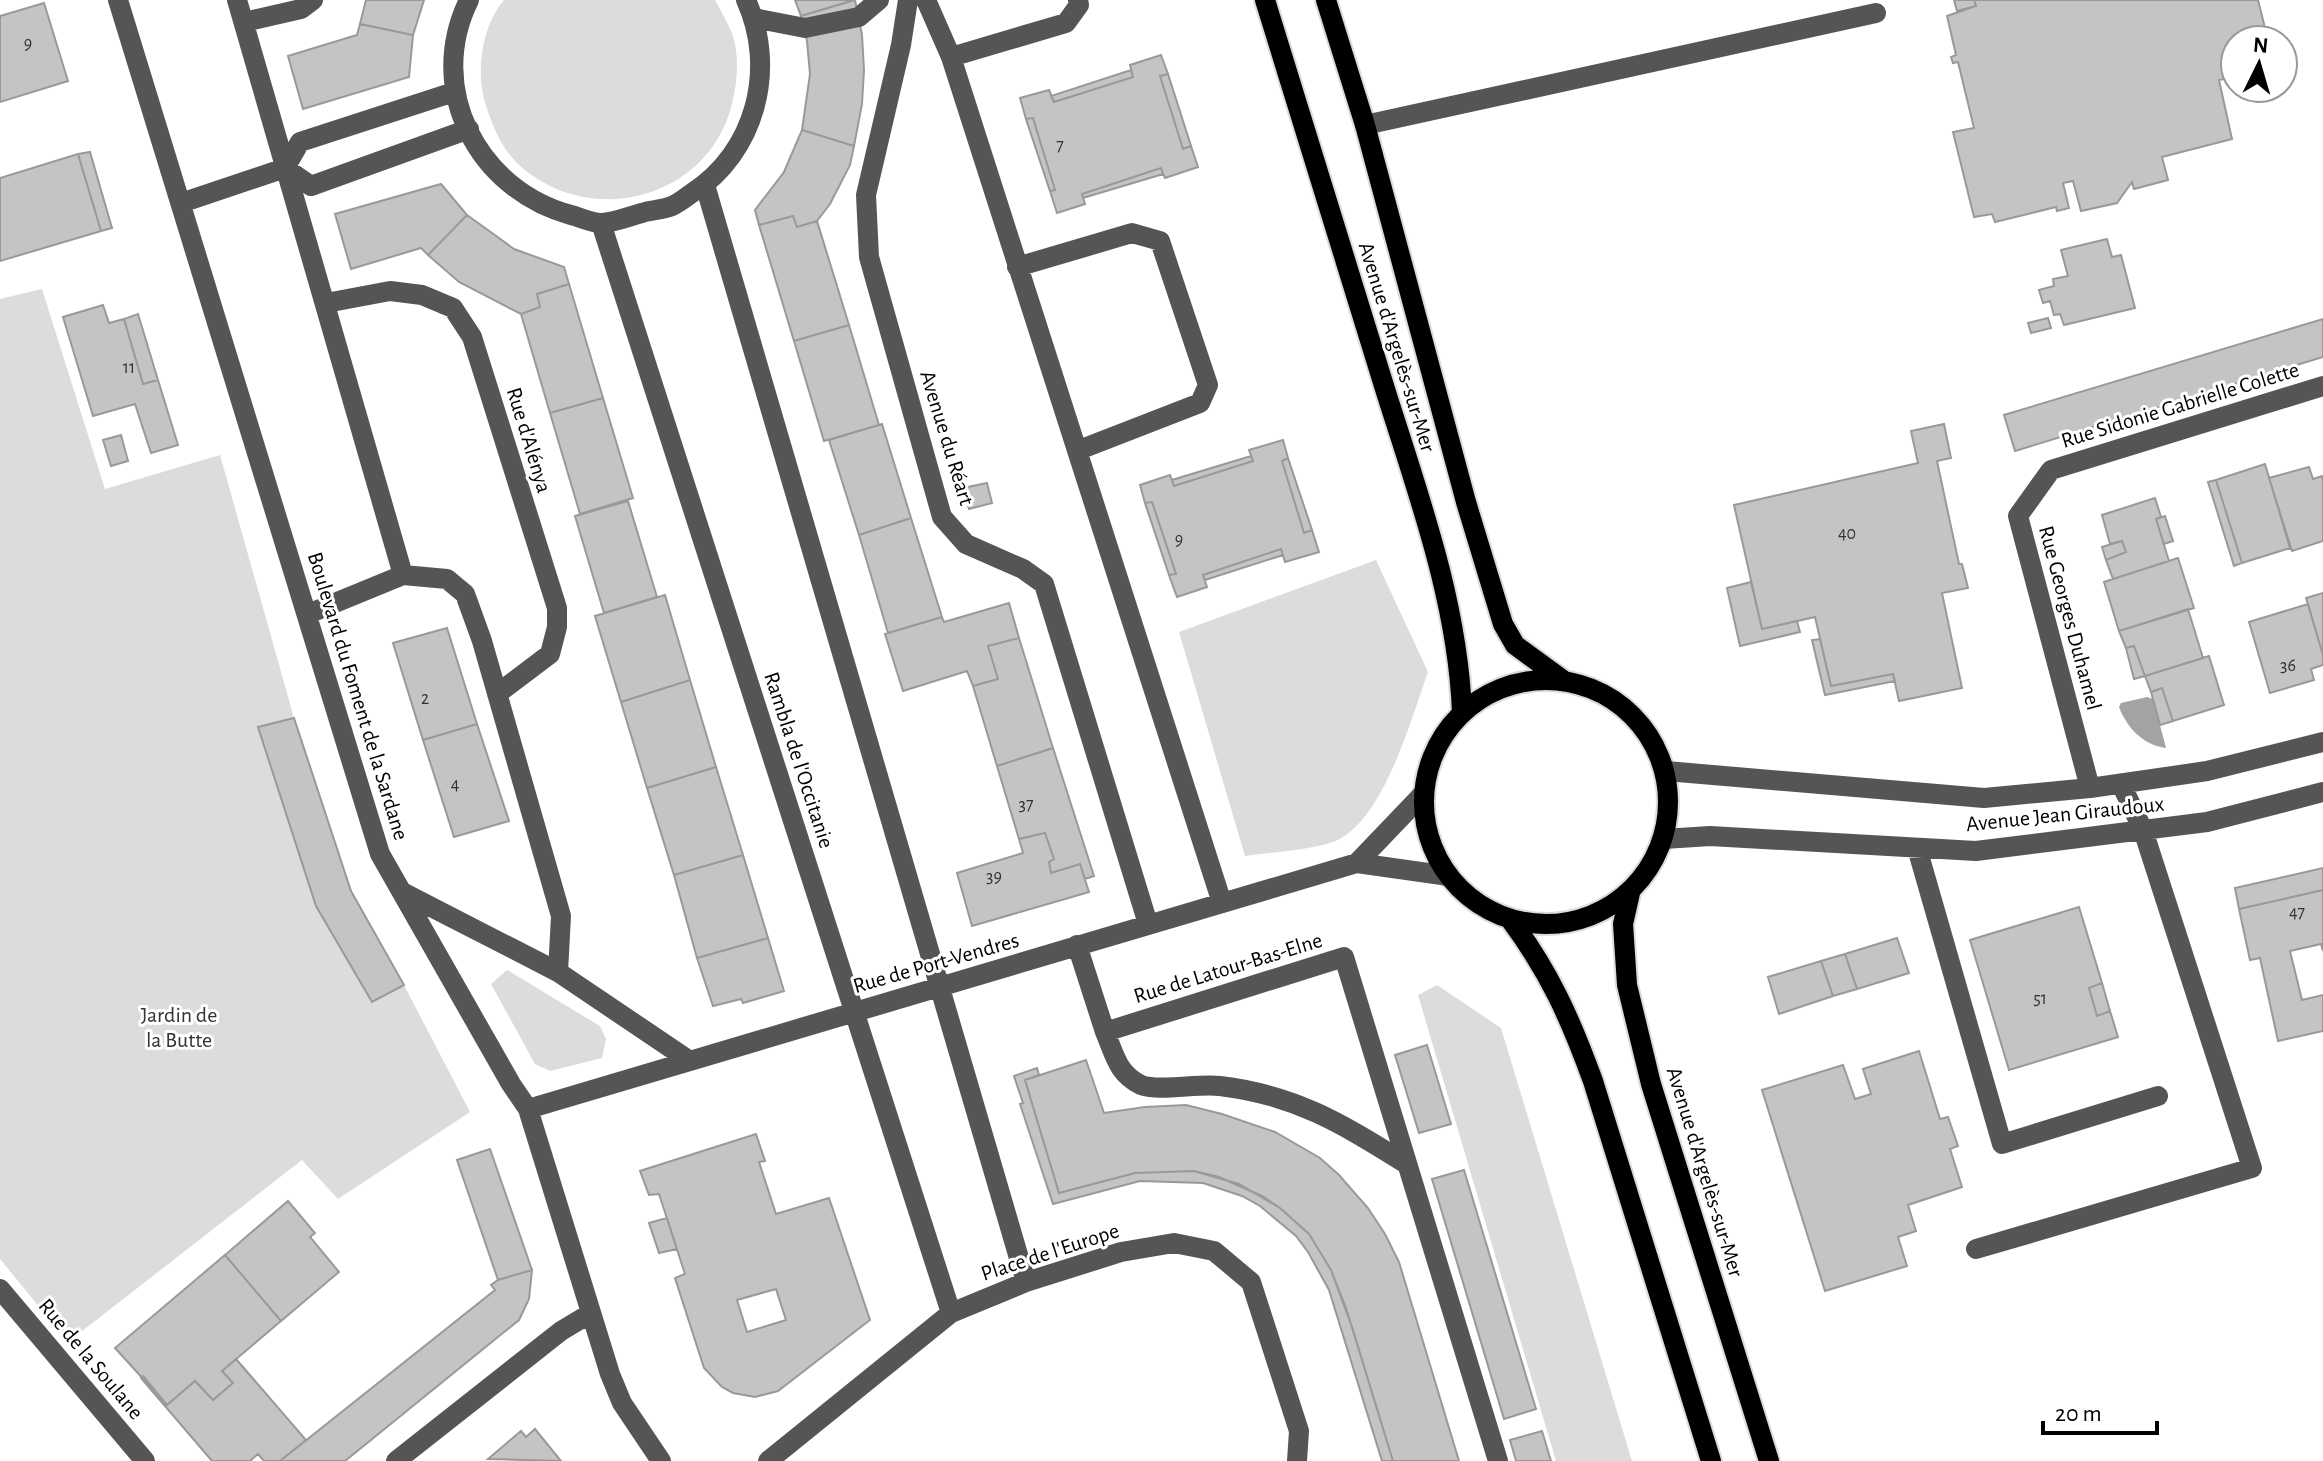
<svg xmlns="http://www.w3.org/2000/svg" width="2323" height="1461" font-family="'Alegreya Sans',sans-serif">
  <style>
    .green { fill: #dcdcdc }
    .water { fill: #a3a3a3 }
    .building { fill: #c4c4c4; stroke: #999; stroke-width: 2; fill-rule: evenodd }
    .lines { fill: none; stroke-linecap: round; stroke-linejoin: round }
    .major-casing { stroke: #dbdbdb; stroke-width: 24 }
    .minor { stroke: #555; stroke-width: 20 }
    .major { stroke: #000; stroke-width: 20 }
    .labels { text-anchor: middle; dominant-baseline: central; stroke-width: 6; stroke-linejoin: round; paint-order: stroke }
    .number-label { font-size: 18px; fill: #313131 }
    .street-label { font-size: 22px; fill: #000; stroke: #fff }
    .park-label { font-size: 22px; fill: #333; stroke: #fff }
  </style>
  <rect width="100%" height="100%" fill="#fff"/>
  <path class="green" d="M504,0h211c6,11 12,22 17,33 7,20 6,45 1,66 -20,99 -143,133 -216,64 -18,-18 -26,-41 -33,-64 -8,-31 -1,-75 20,-99z
    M42,289l63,200 115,-34 74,263 -35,9 57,179 56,96 32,-17 66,127 -132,87 -36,-39 -234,182 -68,-83v-960z
    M1376,560l52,112c-17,47 -46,156 -98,171 -27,8 -58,9 -85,13l-66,-224z
    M507,970l93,56 6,13 -4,19 -52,13 -15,-7 -44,-80z
    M1437,985l64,43 131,433h-76l-138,-466z"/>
  <path class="water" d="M2147,697l6,2 13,49c-23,-3 -39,-20 -47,-41l2,-4z"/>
  <path class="building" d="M366,0h58l-11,35 -53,-11z
    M795,0h59l-53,16z
    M855,0l7,35 2,35 -2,34 -8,42 -52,-16 8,-56 -3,-33 -6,-25z
    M1954,0h20l2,6 -19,5z
    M1974,0h284l10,40h-33v37l-16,3 13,59 -70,18 6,23 -34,9 -2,-7 -15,21 -36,8 -8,-30 -10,2 6,25 -12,3 -1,-4 -61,15 -3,-8 -18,3 -21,-85 21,-4 -16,-66 -5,1 -2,-6 5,-2 -9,-39 29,-10z
    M44,3l24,78 -68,21v-86z
    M360,24l53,11 -4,42 -106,32 -15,-53 69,-21z
    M1161,55l7,19 -8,2 23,73 8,-3 7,21 -33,11 -4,-10 -79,26 3,10 -28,9 -7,-22 5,-1 -22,-72 -7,1 -6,-21 29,-8 5,12 79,-25 -3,-12z
    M1131,70l2,7 -79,25 -3,-6z
    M1168,74l23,72 -8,3 -23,-73z
    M1033,118l22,72 -5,1 -24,-72z
    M802,130l52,16 -4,19 -20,39 -13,17 -20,6 -4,-11 -34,9 -4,-15 29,-38z
    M90,152l22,76 -11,3 -23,-77z
    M78,154l23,77 -101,30v-83z
    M1161,168l2,6 -80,24 -1,-4z
    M441,184l26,31 -39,40 -7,-7 -70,21 -16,-55z
    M467,215l47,34 50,18 5,17 -32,10 3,13 -19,7 -62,-32 -31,-27z
    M793,216l4,11 20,-6 32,104 -55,16 -35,-116z
    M2107,239l5,18 9,-2 14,53 -71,17 -4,-11 -6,1 -4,-14 -7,2 -4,-13 15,-4 -1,-7 15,-3 -7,-26z
    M569,284l34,114 -53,15 -29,-99 19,-7 -3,-13z
    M103,305l6,18 15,-4 19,65 15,-4 20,65 -27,8 -16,-49 -42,12 -30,-99z
    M138,314l20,66 -15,4 -19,-65z
    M2048,318l3,10 -20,5 -3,-10z
    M2323,319v38l-308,94 -11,-36z
    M849,325l30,100 -55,16 -30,-100z
    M603,398l30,100 -53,16 -30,-101z
    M882,424l29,94 -52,17 -30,-95z
    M1944,424l7,34 -14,3 22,103h3l6,24 -26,5 20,95 -63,13 -6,-27 -62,12 -16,-69 -53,12 -28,-124 184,-42 -7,-32z
    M121,435l7,26 -17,5 -8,-26z
    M1283,440l5,18 -6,3 22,72 8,-3 7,22 -34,10 -4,-13 -78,26 4,12 -30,10 -8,-22 7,-1 -24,-72 -7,1 -5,-18 30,-10 4,11 79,-25 -4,-11z
    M1251,456l2,5 -79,25 -2,-6z
    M1288,458l24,72 -8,3 -22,-72z
    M2265,464l25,84 -48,15 -26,-83z
    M2309,467l4,12 9,-3 1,5v60l-31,10 -23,-73z
    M2216,480l26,83 -8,3 -26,-84z
    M987,483l5,20 -23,6 -6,-21z
    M2155,498l6,19 -5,2 13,42 -56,18 -7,-19 20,-8 -4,-11 -12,3 -8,-29z
    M628,501l29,96 -53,16 -29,-97z
    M1152,502l24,72 -7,1 -24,-72z
    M2165,516l8,25 -9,3 -8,-25z
    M911,518l31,99 -54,16 -29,-98z
    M2122,541l4,11 -20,8 -4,-13z
    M1281,549l2,6 -78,25 -2,-5z
    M2178,558l16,50 -75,23 -15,-49z
    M1751,582l11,47 35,-8 3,11 -60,14 -13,-58z
    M2323,593v62l-17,-57z
    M665,595l25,85 -69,22 -26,-86z
    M1009,603l10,35 -31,8 10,33 -25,7 -6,-15 -64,20 -18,-57 57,-17 2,5z
    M2308,604l15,51v10l-12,4 3,11 -44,13 -21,-71z
    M2188,609l15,49 -58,18 -11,-30 -8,2 -7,-17z
    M447,628l30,96 -54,16 -30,-97z
    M1019,638l34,110 -56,18 -24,-80 25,-7 -10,-33z
    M1820,639l11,47 62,-12 2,7 -70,14 -13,-55z
    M2134,646l11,30 -11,3 -8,-31z
    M2209,656l15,49 -51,16 -11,-33 -11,4 -6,-16z
    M690,680l26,87 -69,21 -26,-86z
    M2162,688l11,33 -13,4 -9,-33z
    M294,718l57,173 53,94 -32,17 -56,-96 -58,-179z
    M477,724l32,97 -55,16 -31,-97z
    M1053,748l41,128 -9,3 -5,-15 -29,9 -2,-11 5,-3 -9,-26 -26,6 -22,-73z
    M716,767l27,88 -69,20 -27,-87z
    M1045,833l9,26 -5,3 2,11 29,-9 9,28 -117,34 -15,-53 66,-20 -4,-14z
    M743,855l25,83 -71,20 -23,-83z
    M2323,868v22l-84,19 -4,-21z
    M2323,890v61l-2,-7 -31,7 12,49 21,-5v36l-45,10 -18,-83 -10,2 -11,-51z
    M2079,907l23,76 -13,5 8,28 13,-5 8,26 -109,33 -39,-130z
    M768,938l16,53 -41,12 -2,-4 -28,7 -16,-48z
    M1897,938l12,35 -52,16 -12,-35z
    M1845,954l12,35 -24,7 -12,-35z
    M1821,961l12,35 -54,18 -11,-37z
    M2102,983l8,28 -13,5 -8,-28z
    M1427,1045l24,79 -32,9 -24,-78z
    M1919,1051l21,68 8,-2 10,29 -8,3 12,38 -54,18 8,26 -18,6 9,29 -82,25 -63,-201 81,-25 12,34 16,-5 -8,-25z
    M1086,1060l18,53 41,-6 41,-2 36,9 53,18 45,26 19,17 29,33 17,26 14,28 60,199h-66l-41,-134 -21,-57 -22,-36 -29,-26 -41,-24 -45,-13 -59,2 -76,20 -34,-113z
    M1037,1068l2,7 -14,5 34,113 76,-20 59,-2 25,6 43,19 18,12 29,26 22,36 15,38 47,153h-11l-53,-171 -21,-38 -12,-16 -36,-30 -18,-10 -39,-13 -63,-2 -87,23 -33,-100 3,-1 -9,-27z
    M756,1134l9,27 -6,1 17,52 53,-16 41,122 -92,71 -23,6 -22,-4 -11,-6 -18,-19 -29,-90 10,-4 -26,-80 -10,1 -9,-24zM776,1289l10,31 -39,12 -10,-32z
    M490,1149l42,121 -34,10 -41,-120z
    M1464,1170l72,239 -32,10 -72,-240z
    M288,1201l27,32 -5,4 29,35 -58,49 -56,-66z
    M667,1218l10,31 -18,4 -10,-30z
    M225,1255l56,66 -59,50 11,12 -20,17 -18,-19 -28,24 -52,-57z
    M532,1270l-3,29 -10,21 -174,141h-65l215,-171 -4,-5 7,-5z
    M236,1359l70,81 -26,21h-16l-6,-7 -8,7h-38l-71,-83 2,-2 24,29 28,-24 18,19 20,-17 -11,-12z
    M535,1429l26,32 -73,-2 33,-28 5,6z
    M1542,1431l9,30h-35l-6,-21z"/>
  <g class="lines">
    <g class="major-casing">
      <path id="major" d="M1265,0c40,130 80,259 120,389 33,105 73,213 77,324
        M1326,0l39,125 101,377 37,122 12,21 48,35
        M1424 802a122 122 0 1 1 244 0a122 122 0 1 1-244 0Z
        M1630,893l-7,31 4,61 24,99 118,377
        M1510,919c40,54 60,99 83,162l118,380"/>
    </g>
    <path class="minor" d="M118,0l262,854 131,230 17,25 82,265 12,29 39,58
      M237,0l166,575
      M469,0c-44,89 9,190 102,215 9,2 20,8 30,8 12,0 29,-7 41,-10 9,-3 21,-3 30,-7 7,-3 14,-9 20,-13 64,-41 85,-125 54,-193
      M908,0l-7,45 -35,150 3,62 73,260 24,27 57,25 21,15 104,340
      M926,0l25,57 271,846
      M754,18l51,10 54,-11 20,-17
      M244,22l57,-13 12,-9
      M951,57l115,-34 13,-18 -1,-5
      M1365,125l511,-112
      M285,168l26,18 158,-57
      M705,185l321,1097
      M181,203l104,-35 15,-26 154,-50
      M601,223l350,1090
      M1017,267l115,-34 28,8 48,144 -8,18 -121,47
      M326,303l64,-12 32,4 31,13 19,29 85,271v19l-7,27 -53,40
      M308,614l95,-39 44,4 18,15 17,47 79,275 -3,56
      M1666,771l318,27 106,-10 117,-17 116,-29
      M2090,788l-72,-272 33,-46 272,-84
      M1664,839l46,-3 266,15 231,-29 116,-30
      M1917,848l85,296 156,-48
      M1357,863l66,-69
      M404,893l154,79 132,89
      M1077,945l28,87 239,-75 154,504
      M1105,1032c10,23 12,41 36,53 17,7 59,-2 79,1 76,9 122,38 185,77
      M528,1109l829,-246 92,13
      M1976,1249l276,-81 -109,-338 -22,-46
      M0,1289l145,172
      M396,1461l165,-130 30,-18
      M768,1461l183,-148 75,-31 95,-30 53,-9 40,8 37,31 48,149 -2,30"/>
    <use href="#major" class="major"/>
  </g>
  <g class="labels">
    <g class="number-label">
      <text x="28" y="44">9</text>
      <text x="1060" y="146">7</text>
      <text x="129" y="368">11</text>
      <text x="1847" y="534">40</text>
      <text x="1179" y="540">9</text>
      <text x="2288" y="666">36</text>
      <text x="425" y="699">2</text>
      <text x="455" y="785">4</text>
      <text x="1026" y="805">37</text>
      <text x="994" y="877">39</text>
      <text x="2297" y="913">47</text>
      <text x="2040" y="999">51</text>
    </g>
    <g class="street-label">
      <text transform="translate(1397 347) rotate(73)">Avenue d'Argelès-sur-Mer</text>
      <text transform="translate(2180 405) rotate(-17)">Rue Sidonie Gabrielle Colette</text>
      <text transform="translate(947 438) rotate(73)">Avenue du Réart</text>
      <text transform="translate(529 440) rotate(73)">Rue d'Alénya</text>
      <text transform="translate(2070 618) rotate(75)">Rue Georges Duhamel</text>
      <text transform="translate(358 696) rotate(73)">Boulevard du Foment de la Sardane</text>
      <text transform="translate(799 760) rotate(72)">Rambla de l'Occitanie</text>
      <text transform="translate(2065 814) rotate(-6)">Avenue Jean Giraudoux</text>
      <text transform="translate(936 963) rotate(-16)">Rue de Port-Vendres</text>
      <text transform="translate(1228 968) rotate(-17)">Rue de Latour-Bas-Elne</text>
      <text transform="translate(1705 1172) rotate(73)">Avenue d'Argelès-sur-Mer</text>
      <text transform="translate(1050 1252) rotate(-18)">Place de l'Europe</text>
      <text transform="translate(91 1359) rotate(50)">Rue de la Soulane</text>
    </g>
    <g class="park-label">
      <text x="179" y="1015">Jardin de<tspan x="179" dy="25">la Butte</tspan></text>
    </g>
  </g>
  <g transform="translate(2259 64) rotate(5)"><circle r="38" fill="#ffffff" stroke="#999999" stroke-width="2"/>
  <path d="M0-6L14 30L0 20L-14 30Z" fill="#000000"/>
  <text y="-12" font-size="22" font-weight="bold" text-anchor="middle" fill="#000000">N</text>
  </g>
  <path d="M2043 1421v12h114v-12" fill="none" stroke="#000000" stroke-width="4"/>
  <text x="2055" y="1421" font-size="24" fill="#000000" stroke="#ffffff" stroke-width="6" paint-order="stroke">20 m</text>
</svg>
